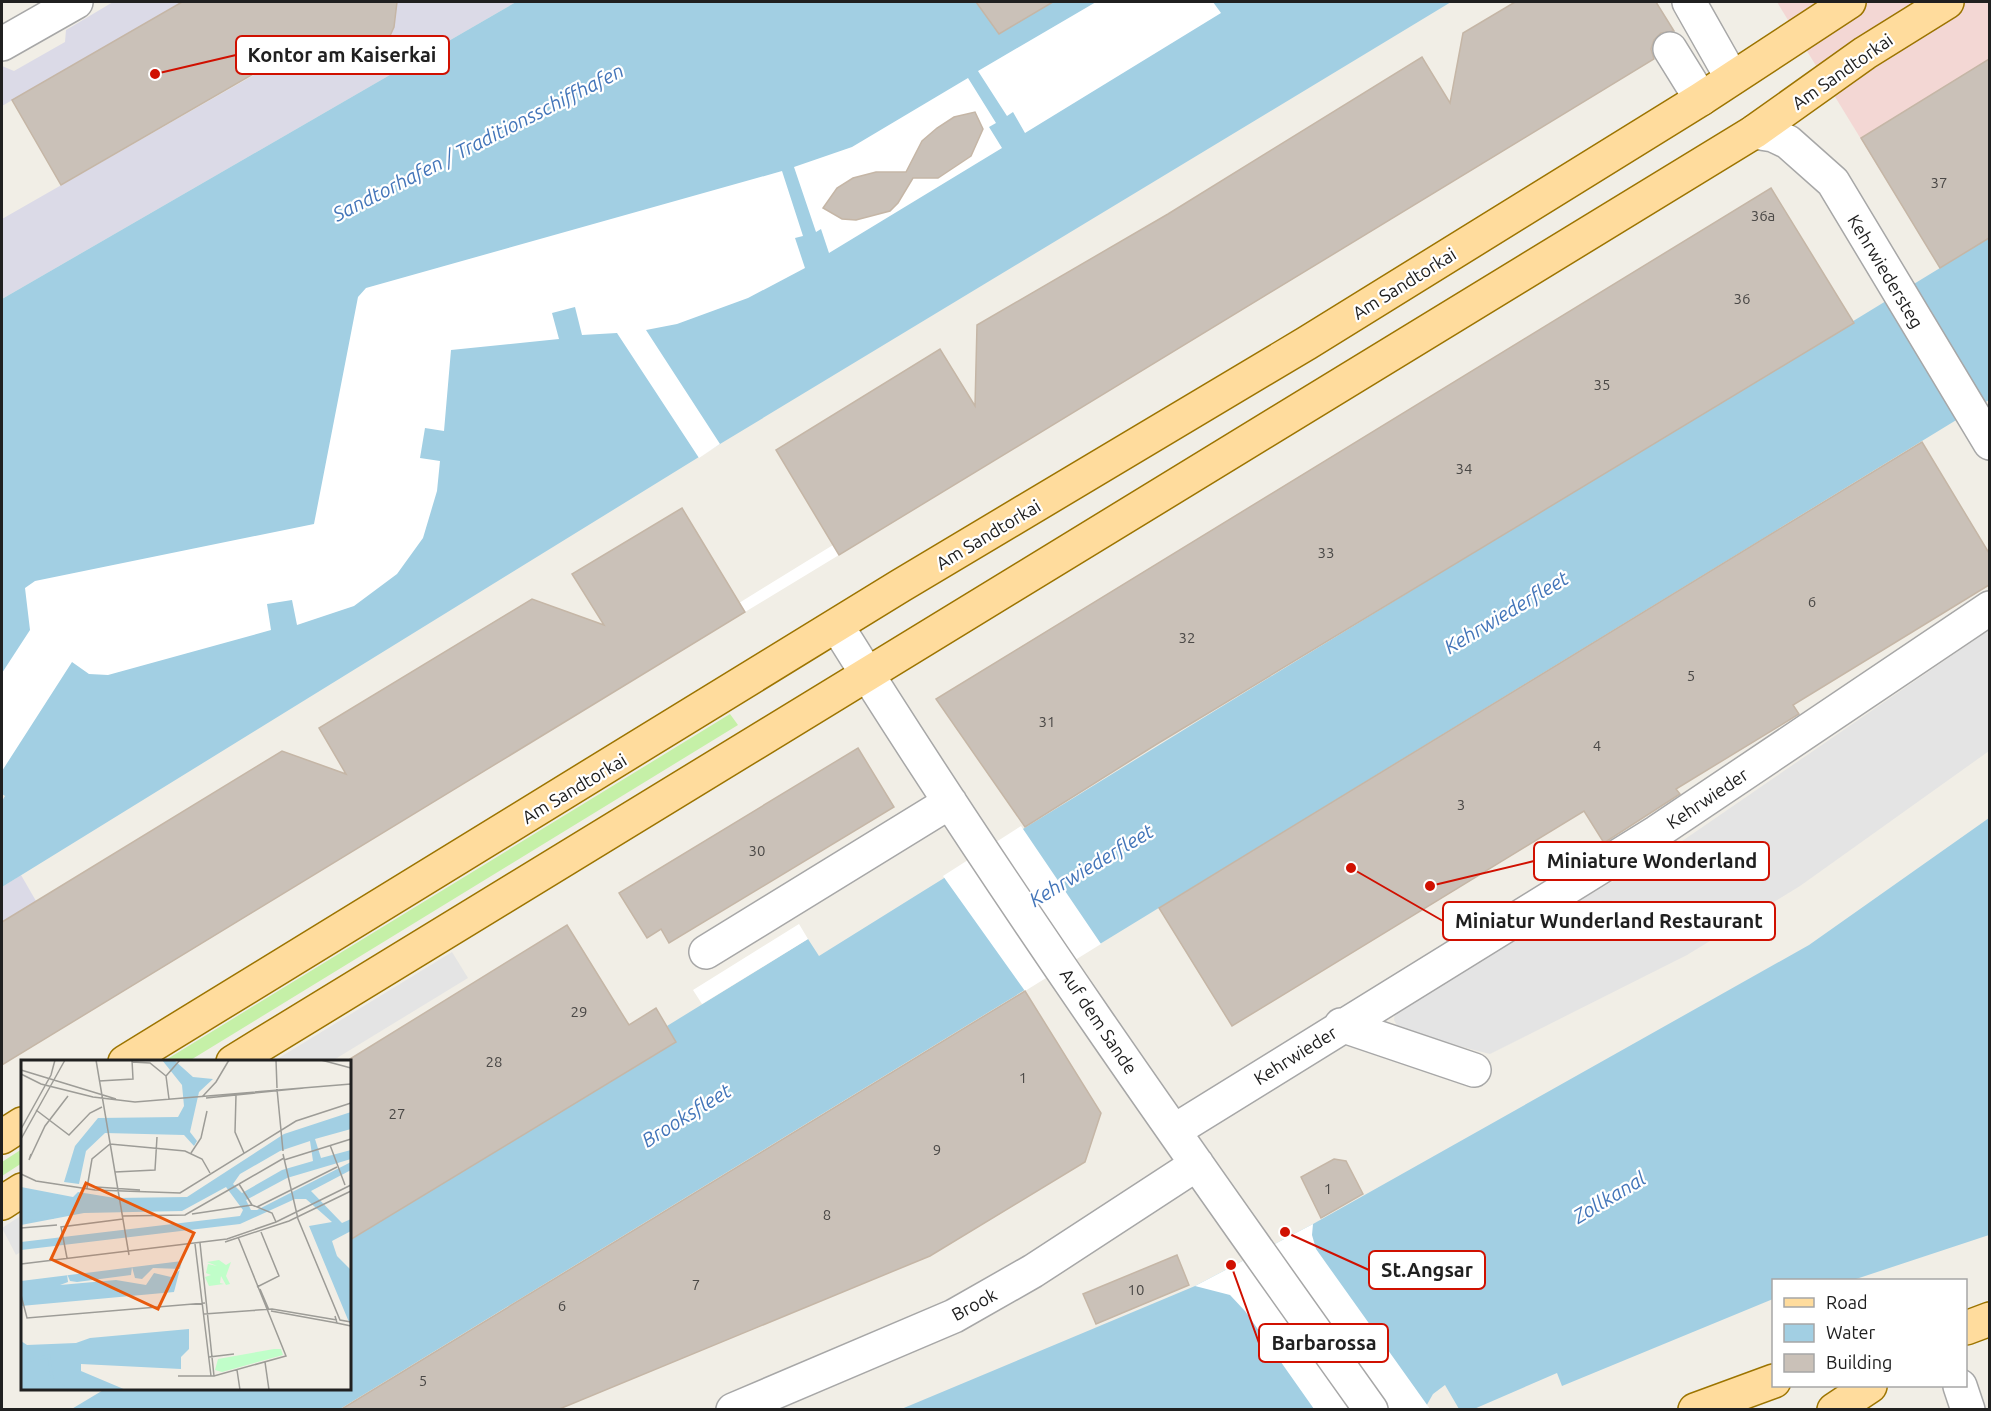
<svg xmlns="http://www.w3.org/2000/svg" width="1991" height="1411" font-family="Ubuntu,sans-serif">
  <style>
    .commercial { fill: #f3d7d4 }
    .grass { fill: #c5f0a7 }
    .parking { fill: #e4e4e4 }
    .plaza { fill: #dbdae7 }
    .water { fill: #a2cfe3 }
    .pier { fill: #fff }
    .building { fill: #cac1b8; stroke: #c5b6a6; stroke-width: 1.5 }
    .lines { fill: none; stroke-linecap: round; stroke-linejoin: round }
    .minor-casing { stroke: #a7a7a7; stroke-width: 36 }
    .major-casing { stroke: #9c7400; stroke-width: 36 }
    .minor { stroke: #fff; stroke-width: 33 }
    .major { stroke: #ffdc9d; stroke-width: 33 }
    .labels { text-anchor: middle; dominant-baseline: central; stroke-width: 4.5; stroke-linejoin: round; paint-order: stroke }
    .number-label { font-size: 15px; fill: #4a4846 }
    .street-label { font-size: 18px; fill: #202020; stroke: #fff }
    .water-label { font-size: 20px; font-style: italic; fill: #4375b9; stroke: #fff }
    .inset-river { fill: none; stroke: #a2cfe3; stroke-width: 3 }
    .inset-road { fill: none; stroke: #9d9c97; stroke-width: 1.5 }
    .view { fill: #e8590c; fill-opacity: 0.15; stroke: #e8590c; stroke-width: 3 }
    .inset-edge { fill: none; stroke: #202020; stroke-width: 3 }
    .leader { fill: none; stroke: #d01000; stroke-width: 2 }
    .callout-dot { fill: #d01000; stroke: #fff; stroke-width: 2 }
    .callout { fill: #fff; stroke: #d01000; stroke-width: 2 }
    .callout-label { font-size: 20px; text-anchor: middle; font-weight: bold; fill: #202020 }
  </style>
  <rect width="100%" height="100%" fill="#f1eee6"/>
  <path class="commercial" d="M1777,2h212v344l-49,-78z"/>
  <path class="grass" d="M730,714l8,11 -549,336h-25z
    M22,1149v14l-20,13v-14z"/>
  <path class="parking" d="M1989,630v121l-189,135 -113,69 -197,99 -63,-16 -29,-11 -4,-7 1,-8 117,-74 160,-90z
    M452,952l16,26 -136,83h-58z
    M22,1215v36l-6,4 -14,-27z"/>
  <path class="plaza" d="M113,2h69l-180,104v-40l12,5 51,-29 1,-12z
    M396,2h120l-514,297v-80l322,-184 22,18 20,2 9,-3 7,-4 12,-21z
    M21,875l15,26 -34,21v-35z"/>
  <path class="water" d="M516,2h935l-731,442 -718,443v-86l3,-5 -3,-2v-495z
    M1989,238v162l-1649,1009 -270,1 35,-21 245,-1v-148l326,-198 -9,-16 141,-87 11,17c388,-243 780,-479 1170,-718z
    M1989,818v417l-136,45h-79l-1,19 -211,87 -5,-13 -83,36h-15l-14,-24 -12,9 -9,16h-525l296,-124 118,-62 496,-279z"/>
  <path class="pier" d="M1096,2h117l8,11 -196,120 -12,-21 -6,4 -29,-45z
    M968,78l28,45 -7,4 13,21 -173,105 -8,-24 -5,3 -22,-65 58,-20z
    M782,171l21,65 -8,2 10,30 -57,30 -71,26 -31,6 74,114 -21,14 -82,-125 -35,2 -7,-28 -23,6 7,26 -108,11 -7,81 -19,-3 -5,30 20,3 -3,30 -14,47 -26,36 -43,32 -57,19 -5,-25 -25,4 4,26 -163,45 -19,-1 -17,-12 -70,109v-98l28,-43 -5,-42 10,-7 279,-57 44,-227 8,-9z
    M833,545l6,10 -94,57 -6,-9z
    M1021,826l80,118 -76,47 -82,-115z
    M799,924l9,15 -106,65 -9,-14z
    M1313,1224l-1,11 4,14 114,160h-116l-69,-98 -15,-16 -35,-9z"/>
  <path class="building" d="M182,2h215l-3,25 -5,11 -7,10 -7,4 -9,3 -20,-2 -29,-16 -256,148 -49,-85z
    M976,2h77l-54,32z
    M1515,2h141l18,29 -13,2 -7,7 -3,9 3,10 -815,496 -63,-105 164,-101 35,57 2,-81 191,-111 254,-157 28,46 13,-70z
    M1989,59v179l-49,30 -79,-130z
    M975,112l8,17 -12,27 -33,22h-25l-15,25 -8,8 -34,9 -14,-1 -19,-11 14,-20 16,-10 23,-6h30l16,-31 15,-13 17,-11z
    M1771,188l83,135 -697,421 -132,83 -89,-128z
    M1922,442l67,111v32l-196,120 6,9 -123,75 4,5 -76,49 -20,-32 -352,215 -73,-118z
    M682,508l63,104 -743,453v-143l280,-171 64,23 -27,-46 213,-129 72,26 -32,-51z
    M858,748l36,59 -225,136 -8,-14 -14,9 -28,-45z
    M567,925l62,100 27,-17 20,34 -326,198v-181z
    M1025,991l76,122 -16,49 -155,94 -373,154h-217z
    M1334,1159l12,2 17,33 -42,24 -20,-41z
    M1177,1255l12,30 -93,39 -13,-30z"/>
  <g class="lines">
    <g class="minor-casing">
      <path id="minor" d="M1689,2l43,76
        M2,44l74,-42
        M1670,49l31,50
        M1754,132l19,3 15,7 45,40 157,261
        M837,626c167,268 350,526 534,784
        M706,952l244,-150
        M1341,1025l133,45
        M1174,1131l483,-299 333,-224
        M1960,1386l8,24
        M733,1410l221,-94 79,-45 164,-107"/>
    </g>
    <g class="major-casing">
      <path id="major" d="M125,1062l775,-476 407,-243 394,-244 148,-97
        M233,1062l1521,-930 111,-79 82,-51
        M2,1137l20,-13
        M2,1203l20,-13
        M1966,1328l24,-9
        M1695,1410l79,-29
        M1834,1410l36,-24"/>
    </g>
    <use href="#minor" class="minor"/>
    <use href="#major" class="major"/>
  </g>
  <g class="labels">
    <g class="number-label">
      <text x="1939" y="182">37</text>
      <text x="1763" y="215">36a</text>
      <text x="1742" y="298">36</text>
      <text x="1602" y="384">35</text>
      <text x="1464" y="468">34</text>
      <text x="1326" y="552">33</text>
      <text x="1812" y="601">6</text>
      <text x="1187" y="637">32</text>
      <text x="1691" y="675">5</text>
      <text x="1047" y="721">31</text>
      <text x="1597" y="745">4</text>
      <text x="1461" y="804">3</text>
      <text x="757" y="850">30</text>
      <text x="579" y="1011">29</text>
      <text x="494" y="1061">28</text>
      <text x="1023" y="1077">1</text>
      <text x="397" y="1113">27</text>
      <text x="937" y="1149">9</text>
      <text x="1328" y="1188">1</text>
      <text x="827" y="1214">8</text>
      <text x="696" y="1284">7</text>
      <text x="1136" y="1289">10</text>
      <text x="562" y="1305">6</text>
      <text x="423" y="1380">5</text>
    </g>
    <g class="street-label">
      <text transform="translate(1842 71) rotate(-35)">Am Sandtorkai</text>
      <text transform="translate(1886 271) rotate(59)">Kehrwiedersteg</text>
      <text transform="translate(1404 283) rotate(-32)">Am Sandtorkai</text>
      <text transform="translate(988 534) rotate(-31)">Am Sandtorkai</text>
      <text transform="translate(574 788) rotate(-31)">Am Sandtorkai</text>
      <text transform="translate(1707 798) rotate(-34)">Kehrwieder</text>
      <text transform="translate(1099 1021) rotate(56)">Auf dem Sande</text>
      <text transform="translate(1295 1055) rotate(-32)">Kehrwieder</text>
      <text transform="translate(974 1304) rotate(-28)">Brook</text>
    </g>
    <g class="water-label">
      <text transform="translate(478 142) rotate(-27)">Sandtorhafen / Traditionsschiffhafen</text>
      <text transform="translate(1506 612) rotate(-31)">Kehrwiederfleet</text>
      <text transform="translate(1091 865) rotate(-31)">Kehrwiederfleet</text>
      <text transform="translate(686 1115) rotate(-32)">Brooksfleet</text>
      <text transform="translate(1609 1197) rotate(-31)">Zollkanal</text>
    </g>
  </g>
  <g transform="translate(21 1060)">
    <rect width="330" height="330" fill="#f1eee6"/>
    <path d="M198,200l7,5 5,-3 -5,14 4,8 -4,1 -5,-9 -1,7 4,1 -15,2 -4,-9 6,-2 -5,-2 2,-9 9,2 -10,-4zM253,289h7l2,6 -61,17 -7,-2 3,-11z" fill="#c0fec9"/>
    <path d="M141,0h12l19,17 20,2 -14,13 -9,40 7,9 -3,5 -10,-11 -79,-2 -19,18 -7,33 -15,-2 11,-36 23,-28 80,-1 6,-11 -2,-21zM330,52v17l-36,10 6,19 30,-8v9l-64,19 -41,22 5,10h6l94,-48v8l-40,21 31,32 9,-4v12l-19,10 5,15 14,14v57l-42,-101 23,-4 -26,-23h-11l-55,25 -219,26v-8l219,-26 3,-6 -17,-23 -44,24 -98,2 -63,12v-38l52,10 5,-5 37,6 72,-1 97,-63zM289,81l3,20 -31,9 -40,23 -9,-9 7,-10 40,-23zM161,201l-8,31 -153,14v-25zM168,269v20l-8,8v12l-100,-5v7l45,19h-105v-49l6,4 49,-2 14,-5z" fill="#a2cfe3" fill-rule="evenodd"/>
    <path d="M111,207l3,11 7,1 11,-11 28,1 -10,8 -17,-4 -8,12 -30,-5 -56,5 8,-3 -1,-8 3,7 7,1 54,-7z" fill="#f1eee6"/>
    <path class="inset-river" d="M0,153l33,4 -33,1M330,234l-1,-11 1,22M0,302l28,-6 3,23 16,11"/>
    <path class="inset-road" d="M75,0l33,195M255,0l1,28M300,0l30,8M111,2l18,1 16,13M0,10l95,29M0,14l20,10 52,13 42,5 216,-18M145,16l3,23M145,16l14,-16M78,21l34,-2 -1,-19M256,29l6,62M215,35l-1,37 9,21M181,37l14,-15 13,-22M185,38l98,-10M15,50l33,25 21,-22 12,-6M0,69l30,-54 4,-15M0,79l44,-79M309,85l15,40M170,93l10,-15 6,-27M10,94l-2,6 16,-34 23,-30M262,94l15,65 42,101 11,2M263,100l67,-21M94,112l40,-2 2,-33M0,114l15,7 59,9 85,3 116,-72 55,-18M218,124l45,-26M218,124l13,21M75,127l44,3M66,128l5,-29 18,-15 75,7 17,8 8,14M236,147l80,-40M171,154l60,-9 20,8 4,9M102,156l62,-1 54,-31M0,168l36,-3M204,182l64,-21 62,-30M179,183l14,133M174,184l16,132M46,198l-6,-31 62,-8M0,204l206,-25 49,-17 75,-37M236,227l22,-11 -18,-44M239,229l9,21M0,235l6,23 178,-15M250,251l66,12M183,254l68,-5 65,11M314,256l2,7 14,3M188,297l25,-3M244,302l4,28M216,310l3,20M157,316h36l72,-20 -48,-119"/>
    <path class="view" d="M65,123l108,50 -36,76 -107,-50z"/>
    <rect width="330" height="330" class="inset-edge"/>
  </g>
  <path class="leader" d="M155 74L236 55M1430 886L1534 861M1351 868L1443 921M1285 1232L1369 1270M1231 1265L1259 1343"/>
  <g class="callout-dot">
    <circle cx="155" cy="74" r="6"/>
    <circle cx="1430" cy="886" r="6"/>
    <circle cx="1351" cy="868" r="6"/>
    <circle cx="1285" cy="1232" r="6"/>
    <circle cx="1231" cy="1265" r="6"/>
  </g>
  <g class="callout">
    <rect x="236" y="36" width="213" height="38" rx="6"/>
    <rect x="1534" y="842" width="235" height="38" rx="6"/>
    <rect x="1443" y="902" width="332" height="38" rx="6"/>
    <rect x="1369" y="1251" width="116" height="38" rx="6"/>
    <rect x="1259" y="1324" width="129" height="38" rx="6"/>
  </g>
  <g class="callout-label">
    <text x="342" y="62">Kontor am Kaiserkai</text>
    <text x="1652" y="868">Miniature Wonderland</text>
    <text x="1609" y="928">Miniatur Wunderland Restaurant</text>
    <text x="1427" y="1277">St.Angsar</text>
    <text x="1324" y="1350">Barbarossa</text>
  </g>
  <rect width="1991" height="1411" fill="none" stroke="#202020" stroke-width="6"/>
  <rect x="1772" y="1279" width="195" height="108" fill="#ffffff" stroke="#a6a6a6" stroke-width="1.5"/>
  <rect x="1784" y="1298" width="30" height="9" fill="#ffdc9d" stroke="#a6a6a6" stroke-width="1.5"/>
  <text x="1826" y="1309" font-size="18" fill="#202020">Road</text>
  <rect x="1784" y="1324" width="30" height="18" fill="#a2cfe3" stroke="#a6a6a6" stroke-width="1.5"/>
  <text x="1826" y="1339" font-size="18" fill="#202020">Water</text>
  <rect x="1784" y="1354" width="30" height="18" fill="#cac1b8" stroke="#a6a6a6" stroke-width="1.5"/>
  <text x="1826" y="1369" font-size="18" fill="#202020">Building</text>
</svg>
